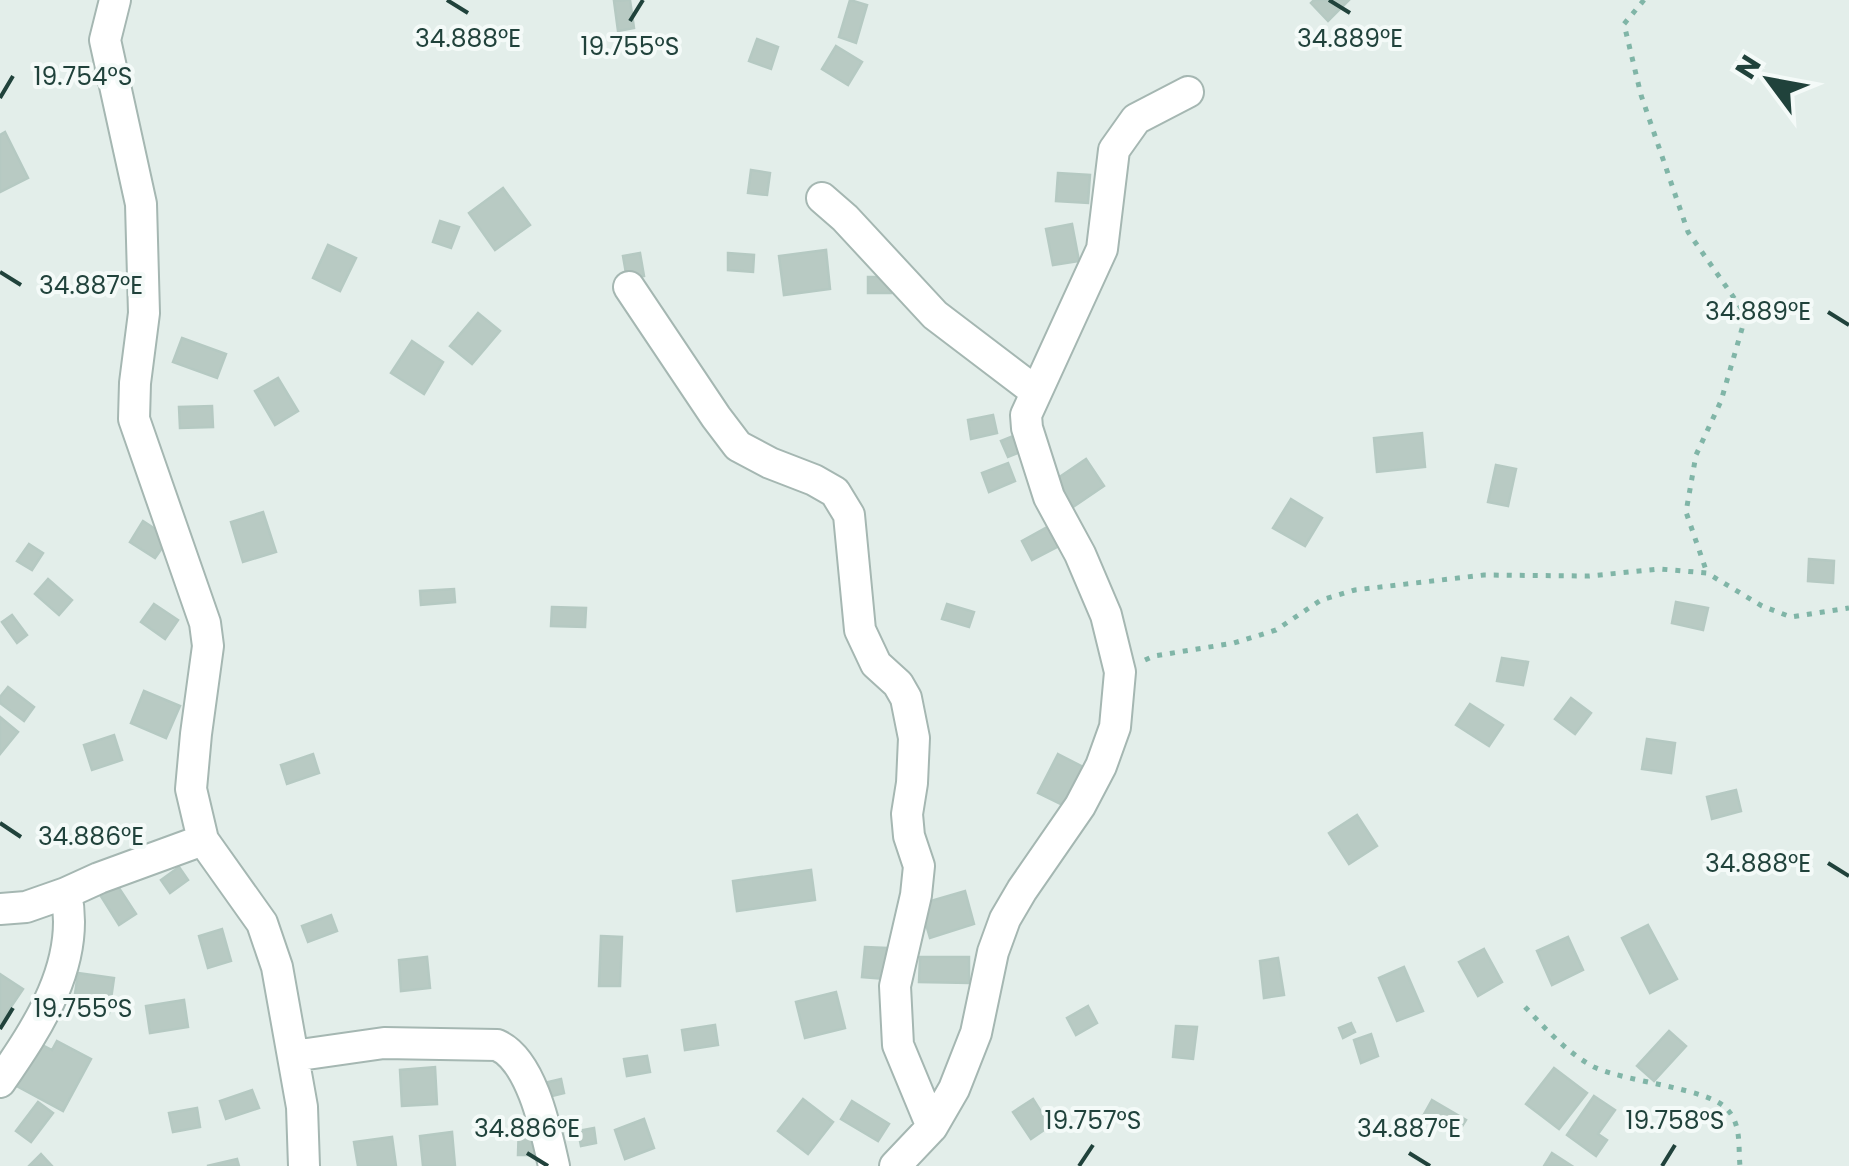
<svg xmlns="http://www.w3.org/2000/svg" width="1849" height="1166" font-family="Poppins,sans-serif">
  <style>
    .building { fill: #b8cac3; stroke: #b5c9c2; stroke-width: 2.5 }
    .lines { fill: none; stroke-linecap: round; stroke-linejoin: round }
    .minor-casing { stroke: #a5b7b2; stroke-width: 34 }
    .path { stroke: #80b5a7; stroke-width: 5; stroke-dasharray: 5 8; stroke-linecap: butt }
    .minor { stroke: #fff; stroke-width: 30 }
    .ticks { fill: none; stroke: #20423b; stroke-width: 4 }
    .ticks-label { font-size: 25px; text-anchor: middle; fill: #20423b; stroke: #f4faf8; stroke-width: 8; stroke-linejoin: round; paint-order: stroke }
  </style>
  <rect width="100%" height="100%" fill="#e3eeea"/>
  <path class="building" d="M630,0l4,28 -16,3 -4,-30z
    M850,0l17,5 -11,38 -17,-6z
    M1314,0h35l-21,21 -17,-18z
    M757,39l21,8 -7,22 -22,-8z
    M836,46l26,16 -14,23 -26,-16z
    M5,132l23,46 -28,14v-57z
    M751,170l19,3 -3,22 -19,-2z
    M1058,173l32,2 -2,28 -32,-2z
    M503,188l27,37 -35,25 -26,-37z
    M440,221l19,6 -8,21 -18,-6z
    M1072,224l7,37 -26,4 -7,-36z
    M328,245l28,13 -16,33 -27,-13z
    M826,250l4,39 -46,6 -5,-39z
    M640,253l4,23 -17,3 -4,-23z
    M728,253l26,2 -1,17 -25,-2z
    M868,277h22l1,16h-23z
    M478,313l22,18 -28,33 -22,-18z
    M182,338l44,16 -9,24 -44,-16z
    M412,341l31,21 -19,32 -33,-21z
    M278,378l20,33 -23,14 -20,-34z
    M212,406l1,21 -33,1 -1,-21z
    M993,415l4,18 -26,6 -3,-19z
    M1422,433l3,34 -48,5 -3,-34z
    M1018,434l7,16 -17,7 -7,-16z
    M1086,459l18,27 -31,21 -18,-27z
    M1008,463l7,18 -26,11 -7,-19z
    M1496,465l20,4 -8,37 -20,-4z
    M1291,499l31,19 -17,28 -32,-18z
    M263,512l13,40 -33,10 -12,-40z
    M143,521l26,17 -14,20 -25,-16z
    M1051,525l10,20 -29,15 -10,-19z
    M29,544l14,9 -11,17 -15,-9z
    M1809,559l25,2 -1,22 -25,-2z
    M48,579l24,21 -13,15 -24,-21z
    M454,589l1,13 -34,3 -1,-14z
    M1676,602l32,6 -5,22 -31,-7z
    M154,604l24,16 -13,19 -24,-17z
    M947,604l27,8 -5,15 -27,-8z
    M552,607l34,1 -1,19 -34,-1z
    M12,615l15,20 -10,8 -15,-21z
    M1502,658l26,4 -5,23 -26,-4z
    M8,687l26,20 -10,14 -24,-18v-6z
    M144,691l36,15 -14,32 -35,-15z
    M1571,698l20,15 -16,21 -20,-15z
    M1470,704l33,21 -14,21 -33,-21z
    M0,717l18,15 -18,22z
    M114,735l8,25 -30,10 -8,-25z
    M1647,739l28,4 -4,30 -29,-4z
    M313,754l6,19 -32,11 -6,-19z
    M1058,754l31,16 -20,38 -31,-15z
    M1736,790l5,21 -29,8 -5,-22z
    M1357,815l20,31 -28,18 -20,-31z
    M179,867l9,13 -18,13 -9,-13z
    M811,870l4,30 -78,11 -4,-30z
    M115,882l21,32 -17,11 -20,-32z
    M965,891l9,33 -44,14 -10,-34z
    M331,915l6,16 -29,11 -6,-16z
    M1648,925l29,54 -27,14 -28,-55z
    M222,929l9,32 -23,7 -9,-32z
    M601,936l21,1 -2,49h-21z
    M1568,937l15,33 -31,15 -15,-34z
    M865,947l22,1 -2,31 -23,-2z
    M1484,949l18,33 -24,14 -19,-34z
    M427,957l3,31 -29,3 -2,-31z
    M920,957h49v26l-50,-1z
    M1278,958l6,37 -20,3 -4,-37z
    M1404,967l19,44 -26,10 -18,-43z
    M78,973l36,5 -5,35 -36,-5z
    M0,974l23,15 -23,34z
    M836,992l9,36 -40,10 -9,-36z
    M184,1000l4,27 -38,6 -4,-27z
    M1088,1006l9,17 -21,12 -9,-17z
    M1351,1023l4,9 -12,6 -4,-10z
    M715,1025l3,20 -33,5 -3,-20z
    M1176,1026l21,1 -4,32 -20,-2z
    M1669,1031l17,15 -32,35 -17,-15z
    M1371,1034l7,22 -17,7 -7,-23z
    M57,1041l34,18 -28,52 -50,-27 23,-42 16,8z
    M647,1056l3,16 -23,4 -3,-17z
    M435,1067l2,37 -35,2 -2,-36z
    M1554,1068l33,25 -28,36 -33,-25z
    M561,1079l3,14 -20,5 -4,-14z
    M252,1090l7,18 -33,11 -6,-18z
    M1594,1096l21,14 -17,24 9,6 -11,16 -29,-21z
    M803,1099l30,23 -25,32 -30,-23z
    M1033,1099l17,27 -19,13 -18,-27z
    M1432,1100l34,20 -10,16 -33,-20z
    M852,1101l37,23 -11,17 -37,-22z
    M38,1102l15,11 -22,29 -15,-11z
    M197,1108l3,19 -27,5 -4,-19z
    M644,1119l10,29 -29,11 -10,-29z
    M519,1123l23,1 -1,31h-23z
    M594,1128l2,15 -15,3 -3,-15z
    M452,1132l3,34h-32l-3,-30z
    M392,1137l4,29h-38l-4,-24z
    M1552,1153l20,13h-28z
    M41,1154l11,12h-23z
    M237,1159l2,7h-32z"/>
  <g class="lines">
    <g class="minor-casing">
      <path id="minor" d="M115,0l-10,40 36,164 3,109 -9,70 -1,36 71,204 3,23 -12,88 -5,55 12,51 59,83 15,44 25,140 2,59
        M822,198l23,20 90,97 100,76
        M629,287l87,130 22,29 32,17 44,17 21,12 14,23 11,115 16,34 22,20 8,14 8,40 -2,45 -5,31 2,22 10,30 -3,29 -21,91 3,59 34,82
        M0,909l26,-2 40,-14
        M293,1056l91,-13 113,2c35,15 49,86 57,121
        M0,1082c38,-55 81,-119 66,-189l33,-15 104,-38
        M895,1166l37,-39 22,-38 22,-56 17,-81 12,-33 17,-29 58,-84 21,-40 14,-39 5,-55 -14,-57 -26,-61 -31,-57 -22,-69 -1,-13 76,-166 12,-99 22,-31 52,-27"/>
    </g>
    <path class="path" d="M1644,0l-20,24 17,71 47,137 58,83 -25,86 -25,54 -10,57 21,61
      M1145,660l9,-4 80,-13 42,-13 45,-30 34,-10 129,-15 105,1 71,-7 47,4 55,33 29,11 58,-9
      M1525,1007c21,22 42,46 69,60 32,15 112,21 132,41 16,16 12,38 14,58"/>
    <use href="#minor" class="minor"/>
  </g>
  <path class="ticks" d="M447,0l21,13M1329,0l21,13M630,21l13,-21M0,98l13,-22M0,272l21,13M1828,312l21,13M0,823l21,14M1828,863l21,13M0,1029l13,-21M527,1153l21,13M1409,1153l21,13M1079,1166l14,-21M1662,1166l13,-21"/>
  <g class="ticks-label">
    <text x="468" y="47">34.888°E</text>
    <text x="1350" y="47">34.889°E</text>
    <text x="630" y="55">19.755°S</text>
    <text x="83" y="85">19.754°S</text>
    <text x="91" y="294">34.887°E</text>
    <text x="1758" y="320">34.889°E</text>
    <text x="91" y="845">34.886°E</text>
    <text x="1758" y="872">34.888°E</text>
    <text x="83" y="1017">19.755°S</text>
    <text x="1093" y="1129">19.757°S</text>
    <text x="1675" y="1129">19.758°S</text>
    <text x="527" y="1137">34.886°E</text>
    <text x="1409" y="1137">34.887°E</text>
  </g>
  <g transform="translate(1769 80) rotate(302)" stroke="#f4faf8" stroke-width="8" paint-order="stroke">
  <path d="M0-8L18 38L0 25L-18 38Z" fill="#20423b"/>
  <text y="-15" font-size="28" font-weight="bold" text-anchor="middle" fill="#20423b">N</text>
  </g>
</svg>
